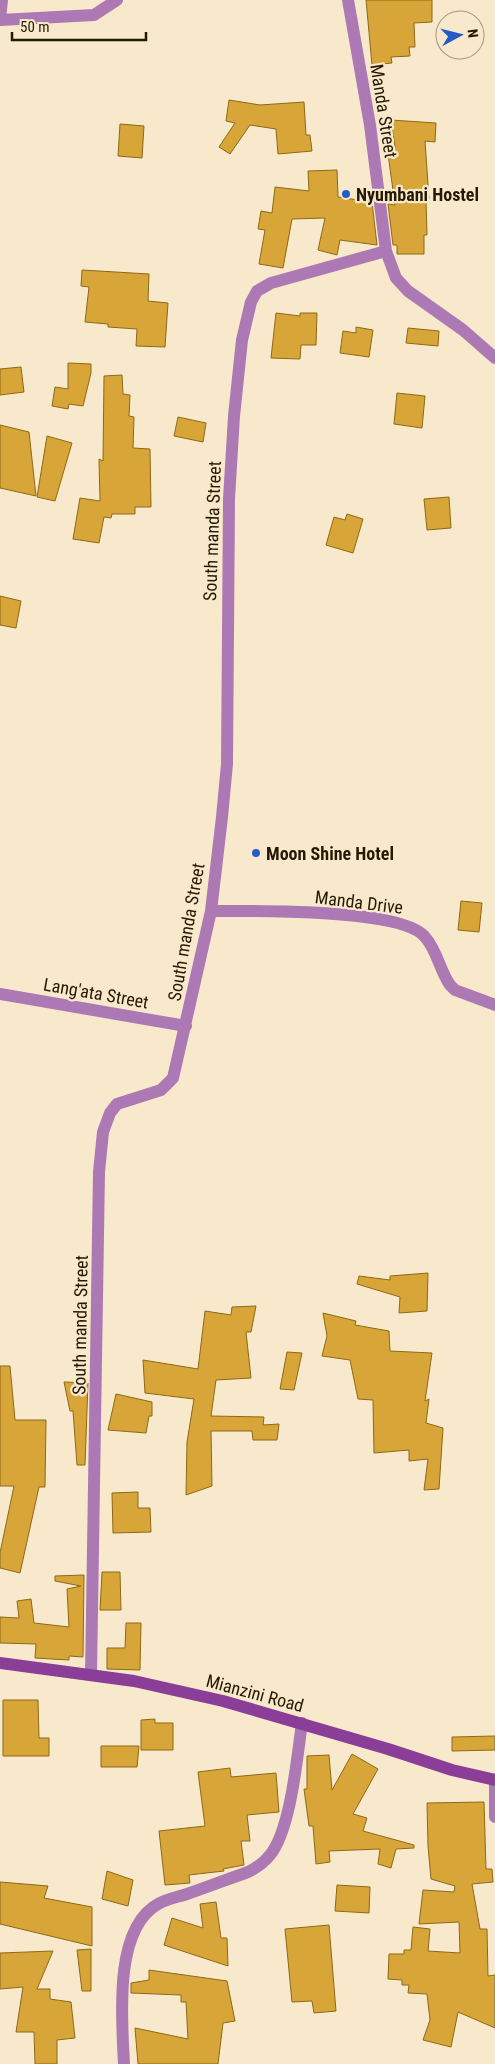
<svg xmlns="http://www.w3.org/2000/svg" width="495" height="2064" font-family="'Roboto Condensed',sans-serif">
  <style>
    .building { fill: #d8a538; stroke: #8d6916 }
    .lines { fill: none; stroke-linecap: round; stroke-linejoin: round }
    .street { stroke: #ad79b4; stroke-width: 12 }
    .secondary { stroke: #8b3e97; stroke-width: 12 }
    .poi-dot { fill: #255bc8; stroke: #f9e9cc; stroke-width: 2 }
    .labels { text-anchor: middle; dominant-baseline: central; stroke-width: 4.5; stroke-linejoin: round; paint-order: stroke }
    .street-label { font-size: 18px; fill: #241902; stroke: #f9e9cc }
    .poi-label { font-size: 18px; font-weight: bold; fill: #241902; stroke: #f9e9cc; text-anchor: start }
  </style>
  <rect width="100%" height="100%" fill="#f9e9cc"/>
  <path class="building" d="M366,0h66v22l-18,1 1,24h-6l1,9 -19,1 1,6 -20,2z
    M229,100l31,5 44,-3 2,33h4l2,16 -34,3 -2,-25 -26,-4 -20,29 -11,-7 16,-24 -9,-2z
    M391,120l45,3 -1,19 -10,-1 4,58h-3l1,36h-3v19h-27v-9h-4l-5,-41 7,1 -7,-51 6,-1 1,-6z
    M120,124l24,2 -2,32 -24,-2z
    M337,170l1,27 34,5 5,43 -37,-5 -3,15 -19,-5 7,-32 -33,1 -9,49 -24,-4 6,-34 -7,-1 3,-18 11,2 3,-26 34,4 -1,-20z
    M82,270l67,4 -1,27 20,2 -3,44 -29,-1 1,-17 -29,-2v-3l-23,-2 4,-35 -8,-1z
    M276,313l24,3v-3h17l-1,32h-15l-1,14 -29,-1z
    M356,327l17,3 -4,27 -29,-4 3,-22 13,2z
    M408,328l31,3 -1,15 -32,-3z
    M68,363l23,1v9l-8,33 -14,-2 -1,5 -16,-3 3,-19 13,2z
    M21,367l3,25 -24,3v-26z
    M122,375l1,19 7,1 -1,21 5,1 -1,31 17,1 1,58h-16v7h-23l-1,4 -7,-1 -5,26 -26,-4 7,-41 20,3 -1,-42 4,2 1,-85z
    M397,393l28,3 -3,32 -28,-4z
    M178,417l28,6 -3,19 -29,-6z
    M0,425l29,7 7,64 -36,-8z
    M47,436l25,7 -17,58 -18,-4z
    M449,497l2,31 -24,2 -3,-31z
    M347,514l16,5 -10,34 -27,-8 8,-28 11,3z
    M0,596l21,5 -5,27 -16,-3z
    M461,901l21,2 -3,29 -21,-2z
    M428,1273l-1,38 -28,2 1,-16 -43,-13 2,-8 31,4v-4z
    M256,1306l-5,26h-5l5,46 -35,2 -5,36 53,1 -1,8 16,-1 -2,16h-24l-1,-9h-41l1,55 -26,9 1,-53 7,-43 -49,-6 -2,-33 55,9 7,-58 26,4 1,-8z
    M323,1313l33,8 -1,4 34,6 1,20 42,2 -7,48 4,-2 -3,24 17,5 -4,61 -15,1 4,-31 -19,2v-11l-35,3 -1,-53 -15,-1 -8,-39 -28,-4 5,-20z
    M287,1352l15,1 -8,37 -14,-1z
    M0,1366h10l5,54h31l-1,67h-6l-19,86 -20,-5v-15l14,-67h-14z
    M64,1382l24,1 -3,82h-8l-4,-54h-3z
    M116,1394l36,8v14h-3l-3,17 -38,-3z
    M138,1492v16h12l1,24 -38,1 -1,-40z
    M102,1572h18l1,38h-21z
    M84,1575l-1,82 -14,-1v4l-34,-2 1,-14 -36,-1v-26l19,1 -2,-17 14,-2 3,24 35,4 -2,-38 14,-3 -26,-5v-5z
    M126,1623h15l-1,47 -33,-1v-21h18z
    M3,1700h35l1,38h10v18h-46z
    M155,1719v4h18v27h-32v-30z
    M495,1736v14l-43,1v-14z
    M101,1746h38l-2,21h-36z
    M352,1754l26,15 -25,45 14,4 -4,13 51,14v3l-18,1 -5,19 -13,-4 2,-15 -51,2 1,11 -14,2 -3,-38h-4l-5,-37h3v-33l22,-1 3,35z
    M230,1768l1,9 45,-4 3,39 -32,3 3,26h-9l3,24 -21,4 1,2 -35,4 1,8 -25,2 -6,-54 46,-5 -7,-54z
    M484,1802l2,67h6l1,13 -21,2 8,45h7l1,47 7,-1v53l-37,-16 -7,35 -28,-7 7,-20 -3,-26 -19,-1 1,-8h-7v-5l-14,-1 1,-25h15v-4h7l2,-23 17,2 -2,22 32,2 -1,-31 -40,2 4,-34 31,2 1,-6 -24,-7 -3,-33 -1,-43z
    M107,1871l26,9 -5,26 -26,-7z
    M0,1882l48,4 -4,12 48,9v39l-92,-22z
    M337,1885l33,2 -1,26 -34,-2z
    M216,1902l5,36h6l1,28 -64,-21 8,-27 31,10 -3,-24z
    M329,1925l7,86 -22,2 -2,-12 -20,1 -7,-73z
    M91,1949v42h-9l-5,-41z
    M53,1951l-16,38h13v10l21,3 4,36 -18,2v24h-22l-1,-32h-18l7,-45 -23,2v-36z
    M149,1970l78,11 8,40 -12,2 -5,41h-80l-3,-36 53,11 -2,-37h-5v-7l-50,-2v-10l18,-3z"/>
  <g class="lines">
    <path class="street" d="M348,0l22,125 16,126 10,27 12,13 55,39 32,28
      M0,20l94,-5 23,-15
      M0,20l2,-20
      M211,911c41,0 190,-3 214,26 12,13 15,34 25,48l5,5 40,15
      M0,994l186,32
      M91,1674l8,-502 4,-40 7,-19 7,-9 44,-14 12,-12 38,-167 11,-94 5,-53 2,-265 5,-83 8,-76 9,-38 6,-11 14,-8 115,-32
      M495,1786v31
      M124,2064c-2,-44 -11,-135 34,-160 9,-5 20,-7 29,-10 21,-7 41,-15 61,-22 8,-4 16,-9 22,-17 21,-26 27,-98 32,-132"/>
    <path class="secondary" d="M0,1663l134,18 89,20 165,48 64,21 43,10"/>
  </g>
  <g class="poi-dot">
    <circle cx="346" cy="194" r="5"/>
    <circle cx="256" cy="853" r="5"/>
  </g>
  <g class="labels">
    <g class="street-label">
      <text transform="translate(384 111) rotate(81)">Manda Street</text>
      <text transform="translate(212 531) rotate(-88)">South manda Street</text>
      <text transform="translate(359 902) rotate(7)">Manda Drive</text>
      <text transform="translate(186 932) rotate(-80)">South manda Street</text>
      <text transform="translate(96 993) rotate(10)">Lang'ata Street</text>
      <text transform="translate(80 1325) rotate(-89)">South manda Street</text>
      <text transform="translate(255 1693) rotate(15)">Mianzini Road</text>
    </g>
    <g class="poi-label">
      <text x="356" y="194">Nyumbani Hostel</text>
      <text x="266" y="853">Moon Shine Hotel</text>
    </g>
  </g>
  <g transform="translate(460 35) rotate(83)"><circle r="24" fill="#f9e9cc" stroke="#a4967b"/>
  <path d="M0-4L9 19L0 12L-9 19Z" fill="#255bc8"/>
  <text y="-8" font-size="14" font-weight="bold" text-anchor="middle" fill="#241902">N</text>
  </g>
  <path d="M12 32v8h134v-8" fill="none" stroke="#241902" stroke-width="2.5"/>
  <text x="20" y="32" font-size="15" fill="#241902" stroke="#f9e9cc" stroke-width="4" paint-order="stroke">50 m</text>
</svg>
